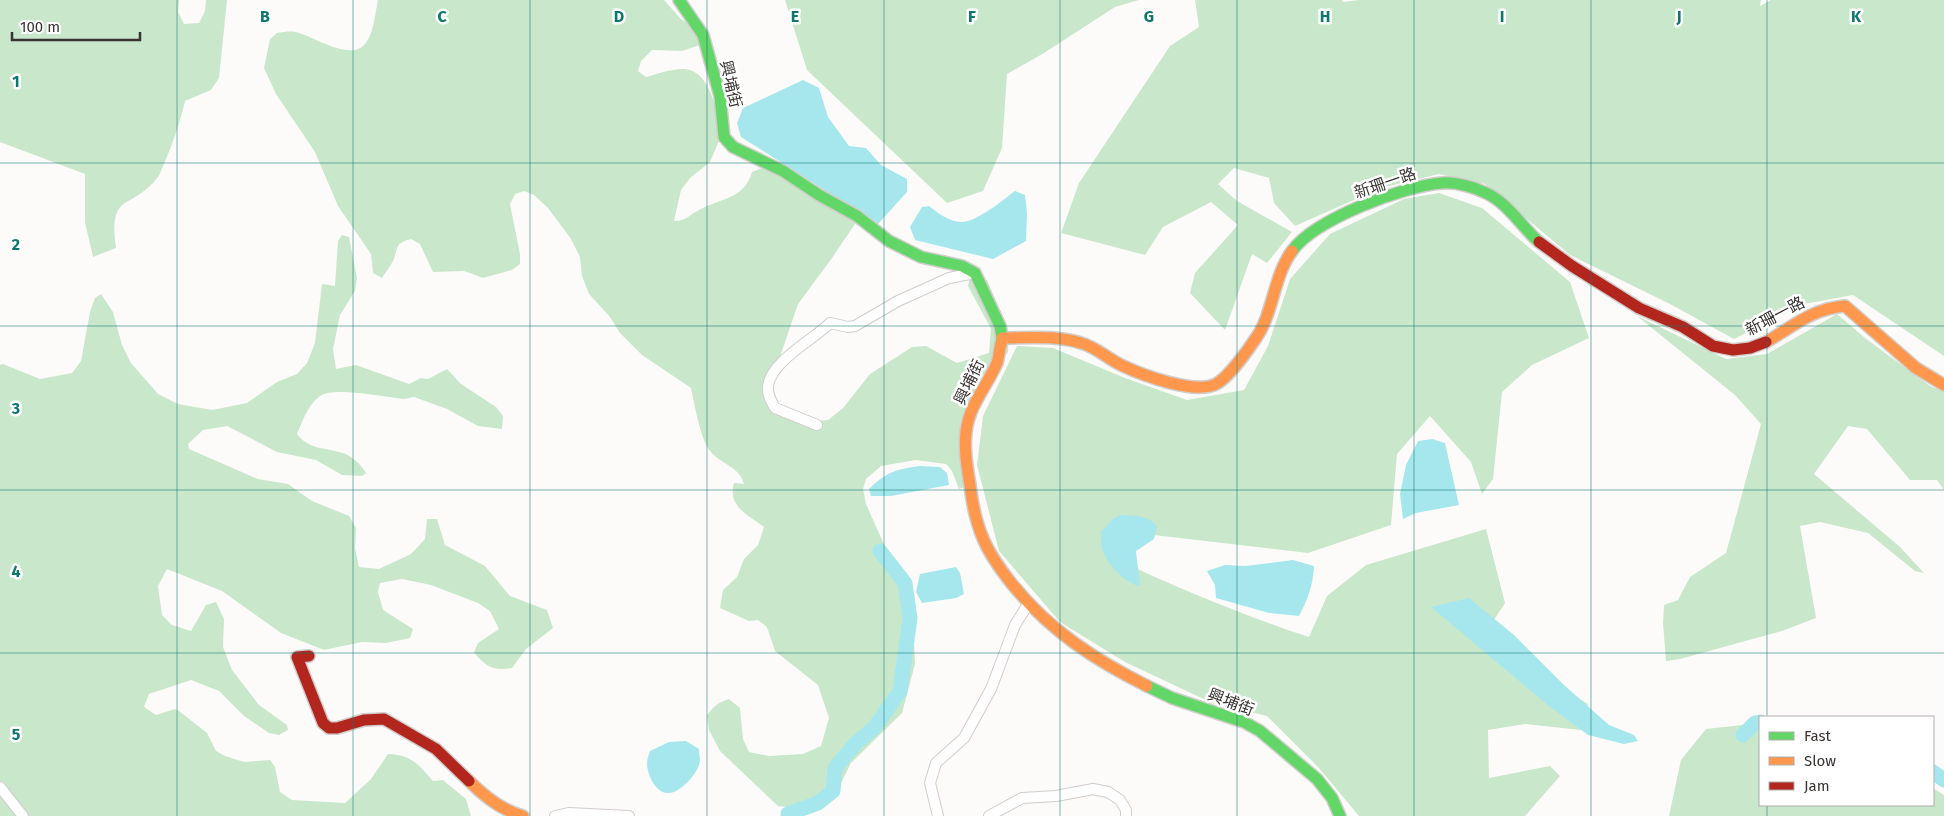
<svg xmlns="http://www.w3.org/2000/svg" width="1944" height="816" font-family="'Fira Sans','Noto Sans TC',sans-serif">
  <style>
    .forest { fill: #c9e7ca }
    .water { fill: #a5e7ec }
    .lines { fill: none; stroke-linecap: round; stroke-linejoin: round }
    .river { stroke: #a5e7ec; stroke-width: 15 }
    .street-casing { stroke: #d0cdcb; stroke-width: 12 }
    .fast-casing { stroke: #d0cdcb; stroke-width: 14 }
    .slow-casing { stroke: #d0cdcb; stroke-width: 14 }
    .jam-casing { stroke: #d0cdcb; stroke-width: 14 }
    .street { stroke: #fffefe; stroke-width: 10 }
    .fast { stroke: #63d668; stroke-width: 11 }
    .slow { stroke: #ff974d; stroke-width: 11 }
    .jam { stroke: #b3261e; stroke-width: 11 }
    .grid { fill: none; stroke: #0f766e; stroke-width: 1; stroke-opacity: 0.55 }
    .labels { text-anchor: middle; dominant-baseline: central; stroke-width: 5; stroke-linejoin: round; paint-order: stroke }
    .street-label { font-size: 16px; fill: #383331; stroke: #fff }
    .grid-label { font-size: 16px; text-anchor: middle; font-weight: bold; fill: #0f766e; stroke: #fff; stroke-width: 5; stroke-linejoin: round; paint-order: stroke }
  </style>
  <rect width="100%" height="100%" fill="#fdfbfa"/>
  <path class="forest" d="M0,0h179l-1,12 6,12 15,-1 6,-12 1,-11h21l-8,78 -8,12 -26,11c-5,21 -11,39 -19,58 -3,6 -5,13 -8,18 -27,35 -50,13 -42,71l-23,9 -8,-35v-48l-85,-32z
    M378,0h286l16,18 16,12 4,15 -18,6 -30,-1 -11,11 -3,10 8,6c11,-3 27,-9 39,-8 27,3 31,44 37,65l-12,28 -20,16 -9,12 -7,31c12,0 15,-6 25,-11 21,-12 45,-10 53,-38l13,-5 90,52v5l-23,34 -34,46 -26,76 1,26 25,17 30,-3 15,-12 27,-34 42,-27 14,-1 31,17 32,-10 2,-24 -23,-43 2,-10 17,4 22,52 -1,20 -20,24 -19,53 -2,57 -8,3 -7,-18 -6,-7 -30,-4 -35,6 -15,13 -3,10 3,15 40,90 7,29 2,41 -13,49 -51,50 -14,28 -16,12 -19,6 -24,-3 -58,-55 -11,-21 -2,-14c5,-9 12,-14 22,-17l11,9 3,31 6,13 20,4 34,-2 18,-8 8,-28 -11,-33 -43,-34 -8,-24 -9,-7 -9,1 -29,-13 3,-18 14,-13 7,-18 14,-14 6,-18c-16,-12 -37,-21 -30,-44l10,1c-4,-17 -23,-20 -33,-32 -11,-12 -16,-47 -20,-64l-49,-33 -22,-22 -10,-16 -21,-23 -7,-18 -2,-19 -9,-18 -23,-31 -14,-13 -10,-4 -9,3 -5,10 10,50v10l-8,6 -29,8 -19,-7 -31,1 -13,-28 -9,-5c-15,4 -13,7 -17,20 -3,6 -8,13 -12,19l-9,-5 -2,-19 -33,-48 -23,-54 -39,-58 -12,-26 6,-29 7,-6c6,-1 13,-2 19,-1 17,4 54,30 69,12 9,-10 10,-31 13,-44z
    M785,0h354l-24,7 -71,46 -37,21 -5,74 -19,43 -36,12 -140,-133z
    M1195,0h147l1,2 16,-2h402l-1,6 11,-6h173v356l-91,-61 -49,9 -70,35 -64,-35 -100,-49 -85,-71 -46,-10 -58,14 -86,38 -21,-23 -5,-25 -35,-10 -16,16 19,17 55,31 -25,31 -15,-9 -27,76 -35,-37 5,-20 43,-48 -27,-23 -48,25 -18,28 -84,-22 18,-50 91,-137 29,-19z
    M1439,193l43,15 88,74 19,56 -57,27 -30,27 -9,87 -11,15 -11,-32 -41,-46 -33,38 -6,71 -83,28 -180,-21 -12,27c63,30 127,56 193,78l18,-41 39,-31 120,-36 19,74 -22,34 105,67 -7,26 -56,-6 -37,6 1,48 61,-12 10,10 -35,40h-166l-41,-49 -51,-51 -55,-13 -87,-41 -65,-40 -61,-71 -22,-86 6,-49 34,-70 36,2 72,30 62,22 57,-10 24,-44 22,-67 40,-45 74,-35z
    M342,235l7,2 8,41 -2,13 -15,24 -7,34 3,20 20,-4 53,19 12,-6 7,1 19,-10 14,15 35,23 7,9 -1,13 -24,-3 -31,-17 -33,-12 -10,2c-18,-2 -69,-12 -82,-4 -14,8 -19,26 -25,39 13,16 25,13 42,18 11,2 22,12 27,21l-4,3 -20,-1 -26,-15 -39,-8 -50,-26 -24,4 -15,14 1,5 69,30 30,5 24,17 37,15 7,12 -1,20 4,19 20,2 32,-15 14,-15 2,-20h10l8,26 40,21 25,30 37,14 6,18 -27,21 -14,19c-18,3 -27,-1 -38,-16l4,-9 21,-14 -9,-18 -12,-8 -47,-18 -29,-6 -22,4 -2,9 5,18 30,19 -3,9 -24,5 -24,-1 -38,8 -43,-17 -59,-42 -55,-22 -9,17 4,29 10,10 19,6 15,-26 10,-3 8,17 -1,28 9,23 27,35 28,20 1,5 -9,5 -10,-2 -25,-17 -25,-25 -28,-11 -42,14 -5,13 12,8 19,-6 4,2 28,22 9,18 9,5 19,6 26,-2 5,7 5,25 12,8 53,3 26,-24 17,-25c24,1 30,10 45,27l10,-1 23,19 5,17h-471v-451l3,-1 37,15 32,-6 9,-12 9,-49 5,-14 6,-4 12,18 9,33 9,18 27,31 20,10 34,6 35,-7 30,-21 20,-8 10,-11 8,-20 7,-59 13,2 3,-45z
    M1837,314l28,24 65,48 14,6v98l-7,-10h-27l-43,-51 -19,-3 -34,48 86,73 24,26 -9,-2 -47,-38 -48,-11 -20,4 16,92 -34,13 -102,28 -14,2 -3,-38 1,-18 14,-5 12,-23 36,-24 35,-129 -26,-29 -98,-79 89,43 41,-5z
    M1760,723v82h173v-17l11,7v21h-275l12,-56 25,-31z"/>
  <path class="water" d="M803,80l16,8 9,29 21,29 17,2 15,17 26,14v13l-29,32 -137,-87 -4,-14 6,-15z
    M1015,191l10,4 2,18 -1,28 -33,18 -78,-19 -5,-13 12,-20 7,-1c9,7 19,15 31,16 16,1 43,-22 55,-31z
    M1432,439l13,4 14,62 -43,8 -13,6 -3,-25 6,-29 12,-24z
    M920,466l20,1 7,6 2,12 -58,11h-20l-2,-7c17,-17 28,-20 51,-23z
    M1121,515c13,1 27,0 36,11l-3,13 -18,12 4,35c-14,-2 -31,-20 -37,-34 -2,-5 -2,-14 -2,-20l13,-14z
    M1293,560l21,6c-1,19 -6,33 -15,50l-30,-3 -53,-15 -1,-13 -8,-14 18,-6 20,1z
    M956,567l4,6 4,21 -8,4 -34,5 -6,-11 4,-18z
    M1469,598l45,37 50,50 45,40 25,10 4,6 -14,3 -36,-9 -39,-29 -118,-99z
    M686,741l13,8c0,6 2,11 0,16 -3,10 -20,29 -31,28 -13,0 -21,-19 -21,-30 0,-4 2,-9 3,-12l19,-9z"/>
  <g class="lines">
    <path class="river" d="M1743,735l12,-12 5,-1
      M1933,772l11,8
      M788,816v-2l30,-11 15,-12 2,-23 21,-25 18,-15 26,-37 10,-73 -5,-35 -25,-32"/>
    <g class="street-casing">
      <path id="street" d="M817,425l-42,-17c-4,-7 -8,-14 -7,-22 3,-25 45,-46 62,-63l18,4 7,-1 43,-25 51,-23 26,-5
        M0,787l23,29
        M555,816l14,-3 60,3
        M938,816l-8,-33 6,-20 28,-25 27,-49 24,-64 13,-21
        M989,816l33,-18 34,-2 37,-7 15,3 12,8 6,10v6"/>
    </g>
    <g class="fast-casing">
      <path id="fast" d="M679,0l24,35 17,61 4,41 9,10 50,24 36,24 38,21 32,25 32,16 41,9 13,7 25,53 2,12 -1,6
        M1292,251c23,-32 111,-65 150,-68 14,-1 31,4 44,10 22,10 35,33 53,49
        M1147,686l25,12 72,24 16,9 57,48 15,19 8,18"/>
    </g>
    <g class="slow-casing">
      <path id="slow" d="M1002,338c26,0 54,-3 79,5 15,4 26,15 40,22 21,10 74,30 95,19 12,-6 32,-34 40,-46 18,-26 17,-61 36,-87
        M1766,342c28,-16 45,-33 79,-36l71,62 28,17
        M1001,344c-2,6 -2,13 -4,19 -10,23 -28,42 -31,69 -2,18 1,35 4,53 2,17 5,34 12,51 7,18 18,33 30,48 37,46 83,76 135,102
        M469,781c15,15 34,30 54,35"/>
    </g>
    <g class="jam-casing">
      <path id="jam" d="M1539,242l33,24 67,42 44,19 30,19 20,4 17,-2 16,-6
        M309,656l-12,1 26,66 6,5h8l27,-8 20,-1 52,30 33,32"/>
    </g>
    <use href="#street" class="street"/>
    <use href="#fast" class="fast"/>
    <use href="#slow" class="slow"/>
    <use href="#jam" class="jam"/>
  </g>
  <path class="grid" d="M177,0v816M353,0v816M530,0v816M707,0v816M884,0v816M1060,0v816M1237,0v816M1414,0v816M1591,0v816M1767,0v717M0,163h1944M0,326h1944M0,490h1944M0,653h1944M1767,805v11"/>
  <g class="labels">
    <g class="street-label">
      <text transform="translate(731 84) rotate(77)">興埔街</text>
      <text transform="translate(1385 183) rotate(-19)">新珊一路</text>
      <text transform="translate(1775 316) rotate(-28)">新珊一路</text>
      <text transform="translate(969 382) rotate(-64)">興埔街</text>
      <text transform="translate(1231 702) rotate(21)">興埔街</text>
    </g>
  </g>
  <g class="grid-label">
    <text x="265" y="22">B</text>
    <text x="442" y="22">C</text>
    <text x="619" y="22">D</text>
    <text x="795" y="22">E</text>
    <text x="972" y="22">F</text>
    <text x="1149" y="22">G</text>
    <text x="1325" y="22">H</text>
    <text x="1502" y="22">I</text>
    <text x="1679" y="22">J</text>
    <text x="1856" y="22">K</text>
    <text x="16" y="87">1</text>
    <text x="16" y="250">2</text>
    <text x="16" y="414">3</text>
    <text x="16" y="577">4</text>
    <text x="16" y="740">5</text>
  </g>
  <rect x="1759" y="716" width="175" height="90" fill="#ffffff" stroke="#afadad"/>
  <rect x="1769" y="732" width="25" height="8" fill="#63d668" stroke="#afadad"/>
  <text x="1804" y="741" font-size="15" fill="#383331">Fast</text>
  <rect x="1769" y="757" width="25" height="8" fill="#ff974d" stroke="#afadad"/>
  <text x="1804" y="766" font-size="15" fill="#383331">Slow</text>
  <rect x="1769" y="782" width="25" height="8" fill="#b3261e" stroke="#afadad"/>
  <text x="1804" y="791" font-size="15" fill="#383331">Jam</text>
  <path d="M12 32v8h128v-8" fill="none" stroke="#383331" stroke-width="2.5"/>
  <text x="20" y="32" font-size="15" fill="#383331" stroke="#ffffff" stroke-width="4" paint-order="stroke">100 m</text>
</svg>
